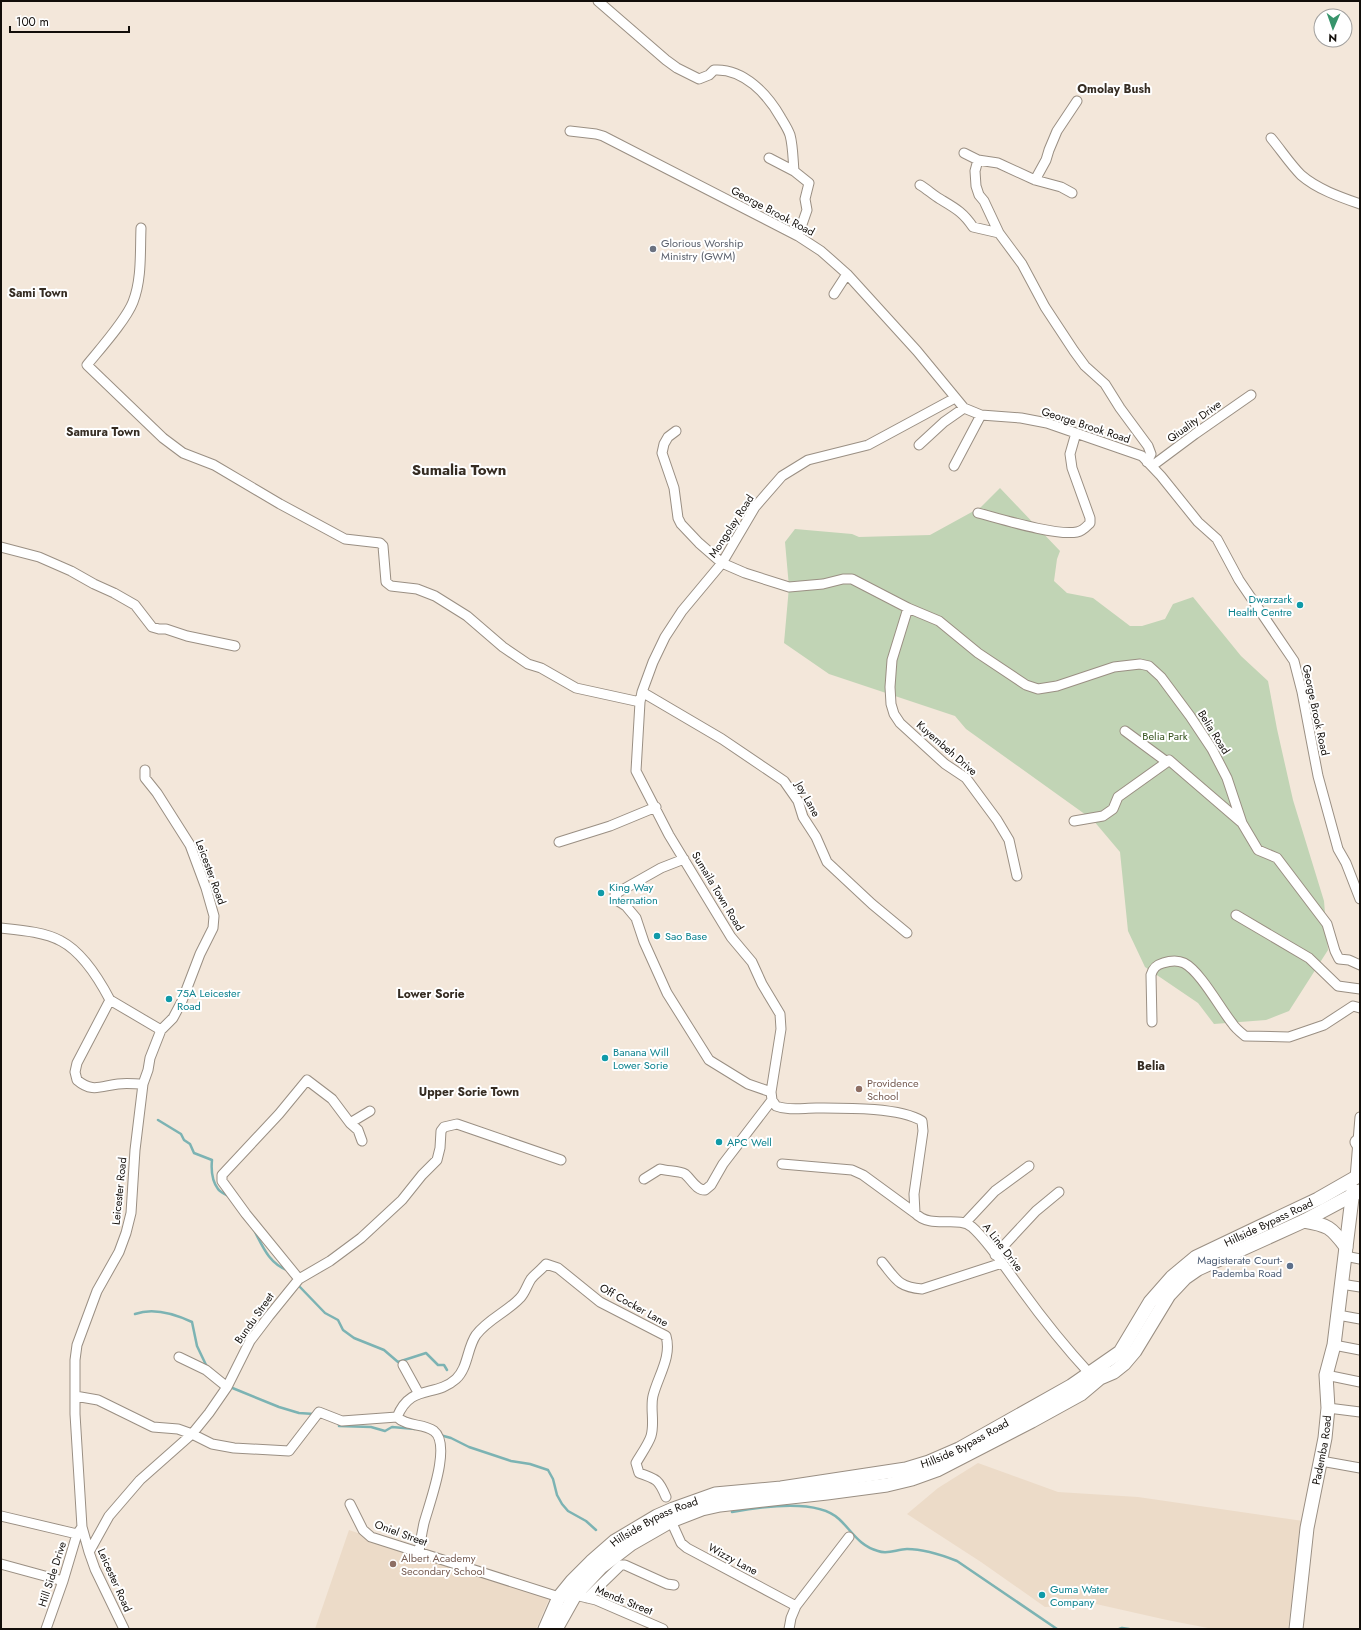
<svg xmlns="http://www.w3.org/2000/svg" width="1361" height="1630" font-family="Jost,sans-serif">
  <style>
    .built { fill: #ecdbc8 }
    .green { fill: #c1d4b5 }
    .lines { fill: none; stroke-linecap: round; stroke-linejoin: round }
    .stream { stroke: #7cb3b3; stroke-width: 2.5 }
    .minor-casing { stroke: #9a8f83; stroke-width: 11 }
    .secondary-casing { stroke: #9a8f83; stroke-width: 15 }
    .minor { stroke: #fff; stroke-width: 9 }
    .secondary { stroke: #fff; stroke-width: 13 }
    .worship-dot { fill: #6b7280; stroke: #fff; stroke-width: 1.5 }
    .culture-dot { fill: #0f9aa8; stroke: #fff; stroke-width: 1.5 }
    .education-dot { fill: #8d6e63; stroke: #fff; stroke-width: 1.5 }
    .service-dot { fill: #5c6f8a; stroke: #fff; stroke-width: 1.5 }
    .labels { text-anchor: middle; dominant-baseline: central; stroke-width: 4; stroke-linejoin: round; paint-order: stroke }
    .street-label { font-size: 11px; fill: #120e0a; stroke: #fff }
    .worship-label { font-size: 11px; fill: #5b616d; stroke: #fff; text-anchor: start }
    .culture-label { font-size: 11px; fill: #0d838f; stroke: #fff; text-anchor: start }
    .park-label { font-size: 11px; fill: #36531e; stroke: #fff }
    .education-label { font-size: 11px; fill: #785e54; stroke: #fff; text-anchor: start }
    .service-label { font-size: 11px; fill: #4e5e75; stroke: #fff; text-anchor: end }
    .neighbourhood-label { font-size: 12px; font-weight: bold; fill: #352c22; stroke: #fff }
    .district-label { font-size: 15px; font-weight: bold; fill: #352c22; stroke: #fff }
  </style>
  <rect width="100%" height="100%" fill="#f3e7da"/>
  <path class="built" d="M978,1463l80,29 80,5 165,24 -15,108h-75l-46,-9 -71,-16 -51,3 -64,-45 -74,-48 31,-26z
    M349,1530l200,69 -13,30h-221z"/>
  <path class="green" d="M1000,488l60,63 -3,8 -3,22 13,12 26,5 37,28h12l23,-7 8,-15 20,-7 48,59 27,25 9,48 16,71 31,101 4,49 -39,61 -23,9 -52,4 -16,-21 -53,-36 -17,-36 -8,-79 -27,-32 -127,-91 -11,-13 -126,-42 -45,-31 5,-56 -4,-45 10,-13 57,5 7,3 71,-2 51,-28z"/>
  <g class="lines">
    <path class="stream" d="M158,1120l23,14 3,6 6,4 4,9 18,7c-1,10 0,21 6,29 2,3 7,5 10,7
      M254,1230c9,17 15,33 33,40
      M298,1283l1,3 26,27 13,7 5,10 11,8 30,12 14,12 28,-9 12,12h6l3,5
      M135,1314c19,-7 40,0 57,8l5,24 10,21
      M230,1387l49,20 20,6 15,1
      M339,1423v3l32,1 14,4 7,-4 23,2
      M440,1435l11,3 18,9 42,14 19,3 18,6 5,9 4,16 5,9 6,7 18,10 10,9
      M732,1512c27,-5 85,-14 107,7 13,12 20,27 39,32 10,4 19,-2 29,-2 17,0 35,6 50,12l100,68
      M1119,1629l3,-1 7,1"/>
    <g class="minor-casing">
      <path id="minor" d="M598,1l68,59 11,8 22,11 10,-4 5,-5c30,-2 54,25 67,48 3,5 7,11 9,17 3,11 3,25 4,36
        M570,131l26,3 7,2 195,100 23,15 26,23 70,77 47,57 17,7 40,3 26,5 95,33 19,20 37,46 19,17 22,41 55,81 8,31 16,84 20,73 8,14 14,36
        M1271,138c10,12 19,26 30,37 16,14 39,22 59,29
        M964,153l14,7 20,3 37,17 26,7 11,6
        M769,158l25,13 15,12 -4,16 2,11 -9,26
        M978,160l-3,11 1,15 3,9 5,6 15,32 23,31 23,43 29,44 11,15 20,18 15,24 28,38 3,8 -4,8
        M1035,180l11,-20 3,-10 8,-19 20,-30
        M920,185c7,4 13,10 20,14 15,9 23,13 33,28l26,6
        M141,228c-1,24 1,51 -8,74 -7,18 -33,47 -46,63l76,73 20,15 31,12 66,39 65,35 35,4 3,3 3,36 5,4 26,3 18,7 32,20 36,31 25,17 13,4 35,20 64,14
        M834,294l13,-20
        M955,398l-87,47 -60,15 -26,16 -27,31 -33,56 -40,48 -17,26 -12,25 -11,30 -2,10 -4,69 33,64 62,102 21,25 10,22 18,30 1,15 -10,63 1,8 4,6c12,5 27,2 40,2 27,0 83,-1 106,13l1,10 -9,63 1,19c16,17 43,2 57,14 17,15 34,42 49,62 21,29 44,58 69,85l3,1
        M676,431l-8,6 -4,7 -2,9 12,35 4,30 3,6 18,19 23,20 23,10 44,14 34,-3 20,-5h9l56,29 31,13 39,32 48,32 12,4 19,-3 57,-19 26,-3 9,2 12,11 29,39 22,33 15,29 15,45 16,27 19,8 50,66 8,27 4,8 10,1 11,5
        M919,445l25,-23 20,-14
        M954,466l27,-51
        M1152,466l43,-32 56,-39
        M978,513c23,6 78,23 99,19 6,-1 9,-5 13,-9v-5l-18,-50 -2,-14 6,-21
        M1,547l38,10 32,14 23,13 20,9 21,12 17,22 7,2h7l21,7 48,10
        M908,608l-16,52 -2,27 1,17 3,10 6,9 45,41 21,14 31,42 12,20 8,36
        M642,692l80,47 62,42 14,20 5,16 13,20 11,25 45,42 35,29
        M1125,731l42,31 2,-2 72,62
        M1074,821l29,-5 10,-7 5,-12 49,-35
        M559,842l51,-16 46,-19
        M684,859l-23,9 -46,26v5l11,7 10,12 8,24 23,51 42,67 39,24 23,8
        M1236,915l73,43 29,28 22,3
        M1,928c19,2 44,4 60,13 21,11 38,38 49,59l-33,63 -2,9 2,8c15,13 24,6 41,4 8,-1 17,0 25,0
        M110,1000l51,30
        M1152,1022l-1,-47c2,-7 5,-10 12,-12 6,-2 15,-3 21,0 16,8 36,45 48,60 3,5 8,9 13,13l44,1 35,-12 29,-19 7,2
        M350,1123l20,-12
        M782,1164l70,6 11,5 52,38
        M1355,1178l5,-61
        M644,1179l16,-10c7,2 20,2 25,5 7,6 11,16 20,16l6,-5 12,-21 49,-64
        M966,1222l29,-31 34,-25
        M995,1255l41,-44 23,-19
        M1345,1256l15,3
        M882,1262c14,17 16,25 40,27l80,-26
        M299,1279l-53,-65 -24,-33v-6l57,-61 28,-34 25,19 18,24 8,7 4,11
        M1341,1284l19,3
        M1338,1315l22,4
        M1334,1345l26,5
        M179,1357l27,13 21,17
        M403,1365l16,29
        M1326,1375l34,7
        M75,1396l23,4 55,27 25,2 14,5 20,10 22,4 55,3 30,-39 23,9 55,-4c10,10 26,6 37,14 18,14 -5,73 -10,92 -2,9 -4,20 -5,30
        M1328,1408l32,4
        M397,1417c14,-34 38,-19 59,-38 12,-11 11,-31 20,-44 12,-16 31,-23 44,-37 5,-5 7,-13 11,-19 4,-5 11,-10 15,-15l12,4 42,34 66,34c6,21 -8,40 -13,60 -3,12 2,27 -2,40 -2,7 -11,20 -15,27l3,10c18,6 20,7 27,24
        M1321,1461l39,7
        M350,1504l13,26 8,7 188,60 16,-2 21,5 67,29
        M1,1516l76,18
        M671,1521l10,22 6,5 109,58
        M89,1552l20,-36 31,-36 52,-46 17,-21 18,-26 23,-46 19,-25 30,-37 31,-18 31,-23 41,-38 20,-25 15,-15 3,-12 1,-17 3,-4 13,-3 104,36
        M1,1564l62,17
        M587,1598l34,-33h4l42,19 7,1
        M46,1629l17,-48 14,-47 5,-7
        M124,1629l-29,-60 -6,-17 -7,-25 -7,-113v-54l2,-15 20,-54 22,-39 7,-19 5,-20 4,-63 8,-66 5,-14 2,-12 11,-28 12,-12 9,-17 18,-47 13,-26 1,-12 -8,-28 -16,-43 -33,-52 -12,-15v-8
        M789,1629l2,-11 5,-12 53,-69"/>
    </g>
    <g class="secondary-casing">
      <g id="secondary">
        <path d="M1357,1142l3,5"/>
        <path d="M1304,1221c24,4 27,6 42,26"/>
        <path id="s1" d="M545,1629l14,-32 13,-16 19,-19 24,-21 42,-25 16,-7 42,-15 66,-6 125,-19 23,-7 30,-13 112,-63 49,-34 30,-50 22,-25 24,-20 122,-58 42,-24"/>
        <path d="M556,1629l19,-34 26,-28 30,-23 40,-23 31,-12 18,-4 107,-12 60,-8 25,-6 25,-9 95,-49 49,-27 19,-16 14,-6 10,-8 11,-13 34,-56 16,-17 13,-9 106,-48 56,-30"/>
        <path id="s2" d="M1296,1629l11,-101 18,-90 3,-30 -2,-33 8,-30 19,-155"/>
      </g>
    </g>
    <use href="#minor" class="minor"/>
    <use href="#secondary" class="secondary"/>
  </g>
  <circle class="worship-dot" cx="653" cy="249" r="4"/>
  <g class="culture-dot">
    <circle cx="1300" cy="605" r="4"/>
    <circle cx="601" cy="893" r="4"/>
    <circle cx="657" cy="936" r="4"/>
    <circle cx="169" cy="999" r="4"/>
    <circle cx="605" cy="1058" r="4"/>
    <circle cx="719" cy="1142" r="4"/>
    <circle cx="1042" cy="1595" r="4"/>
  </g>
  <g class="education-dot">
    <circle cx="859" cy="1089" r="4"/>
    <circle cx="393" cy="1564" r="4"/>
  </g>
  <circle class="service-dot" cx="1290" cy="1266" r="4"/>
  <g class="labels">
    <g class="street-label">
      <text transform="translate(773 211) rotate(28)">George Brook Road</text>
      <text transform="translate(1194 421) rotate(-36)">Qiuality Drive</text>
      <text transform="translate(1086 425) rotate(18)">George Brook Road</text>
      <text transform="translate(731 526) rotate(-57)">Mongolay Road</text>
      <text transform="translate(1316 710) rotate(78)">George Brook Road</text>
      <text transform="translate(1214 732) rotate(58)">Belia Road</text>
      <text transform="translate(947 748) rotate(41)">Kuyembeh Drive</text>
      <text transform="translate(808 799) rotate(61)">Joy Lane</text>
      <text transform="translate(211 872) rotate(70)">Leicester Road</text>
      <text transform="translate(718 891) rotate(59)">Sumaila Town Road</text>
      <text transform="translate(119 1191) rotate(-84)">Leicester Road</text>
      <text stroke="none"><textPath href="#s1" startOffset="866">Hillside Bypass Road</textPath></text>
      <text transform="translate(1003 1247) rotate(52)">A Line Drive</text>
      <text transform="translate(634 1305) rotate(29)">Off Cocker Lane</text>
      <text transform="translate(254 1318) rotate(-55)">Bundu Street</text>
      <text stroke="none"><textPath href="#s1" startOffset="482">Hillside Bypass Road</textPath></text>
      <text stroke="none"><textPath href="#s2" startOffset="181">Pademba Road</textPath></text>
      <text stroke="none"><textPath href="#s1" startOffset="158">Hillside Bypass Road</textPath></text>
      <text transform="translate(401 1533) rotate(20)">Oniel Street</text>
      <text transform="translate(733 1559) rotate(28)">Wizzy Lane</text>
      <text transform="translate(52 1574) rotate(-72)">Hill Side Drive</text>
      <text transform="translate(115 1580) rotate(66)">Leicester Road</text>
      <text transform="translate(624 1600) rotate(22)">Mends Street</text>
    </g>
    <g class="worship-label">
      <text x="661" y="243">Glorious Worship<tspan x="661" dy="13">Ministry (GWM)</tspan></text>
    </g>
    <g class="culture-label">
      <text x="1292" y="599" text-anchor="end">Dwarzark<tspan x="1292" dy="13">Health Centre</tspan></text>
      <text x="609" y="887">King Way<tspan x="609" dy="13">Internation</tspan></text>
      <text x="665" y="936">Sao Base</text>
      <text x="177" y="993">75A Leicester<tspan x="177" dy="13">Road</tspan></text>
      <text x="613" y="1052">Banana Will<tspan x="613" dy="13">Lower Sorie</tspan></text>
      <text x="727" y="1142">APC Well</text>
      <text x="1050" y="1589">Guma Water<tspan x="1050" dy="13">Company</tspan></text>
    </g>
    <g class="park-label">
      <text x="1165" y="736">Belia Park</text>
    </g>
    <g class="education-label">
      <text x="867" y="1083">Providence<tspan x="867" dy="13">School</tspan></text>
      <text x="401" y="1558">Albert Academy<tspan x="401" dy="13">Secondary School</tspan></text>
    </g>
    <g class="service-label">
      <text x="1282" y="1260">Magisterate Court-<tspan x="1282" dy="13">Pademba Road</tspan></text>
    </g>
    <g class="neighbourhood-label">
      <text x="1114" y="89">Omolay Bush</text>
      <text x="38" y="293">Sami Town</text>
      <text x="103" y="432">Samura Town</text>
      <text x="431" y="994">Lower Sorie</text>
      <text x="1151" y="1066">Belia</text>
      <text x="469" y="1092">Upper Sorie Town</text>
    </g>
    <g class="district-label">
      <text x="459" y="470">Sumalia Town</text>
    </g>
  </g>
  <rect width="1361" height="1630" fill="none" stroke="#120e0a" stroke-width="4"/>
  <g transform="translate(1333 28) rotate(182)"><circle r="19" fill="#ffffff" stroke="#a09f9d"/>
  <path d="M0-3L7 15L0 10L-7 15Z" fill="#37946b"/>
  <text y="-6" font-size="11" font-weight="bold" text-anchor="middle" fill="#120e0a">N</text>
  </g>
  <path d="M10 26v6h119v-6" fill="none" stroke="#120e0a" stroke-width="2"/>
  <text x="16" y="26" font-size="12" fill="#120e0a" stroke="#ffffff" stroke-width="3" paint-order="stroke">100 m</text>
</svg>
